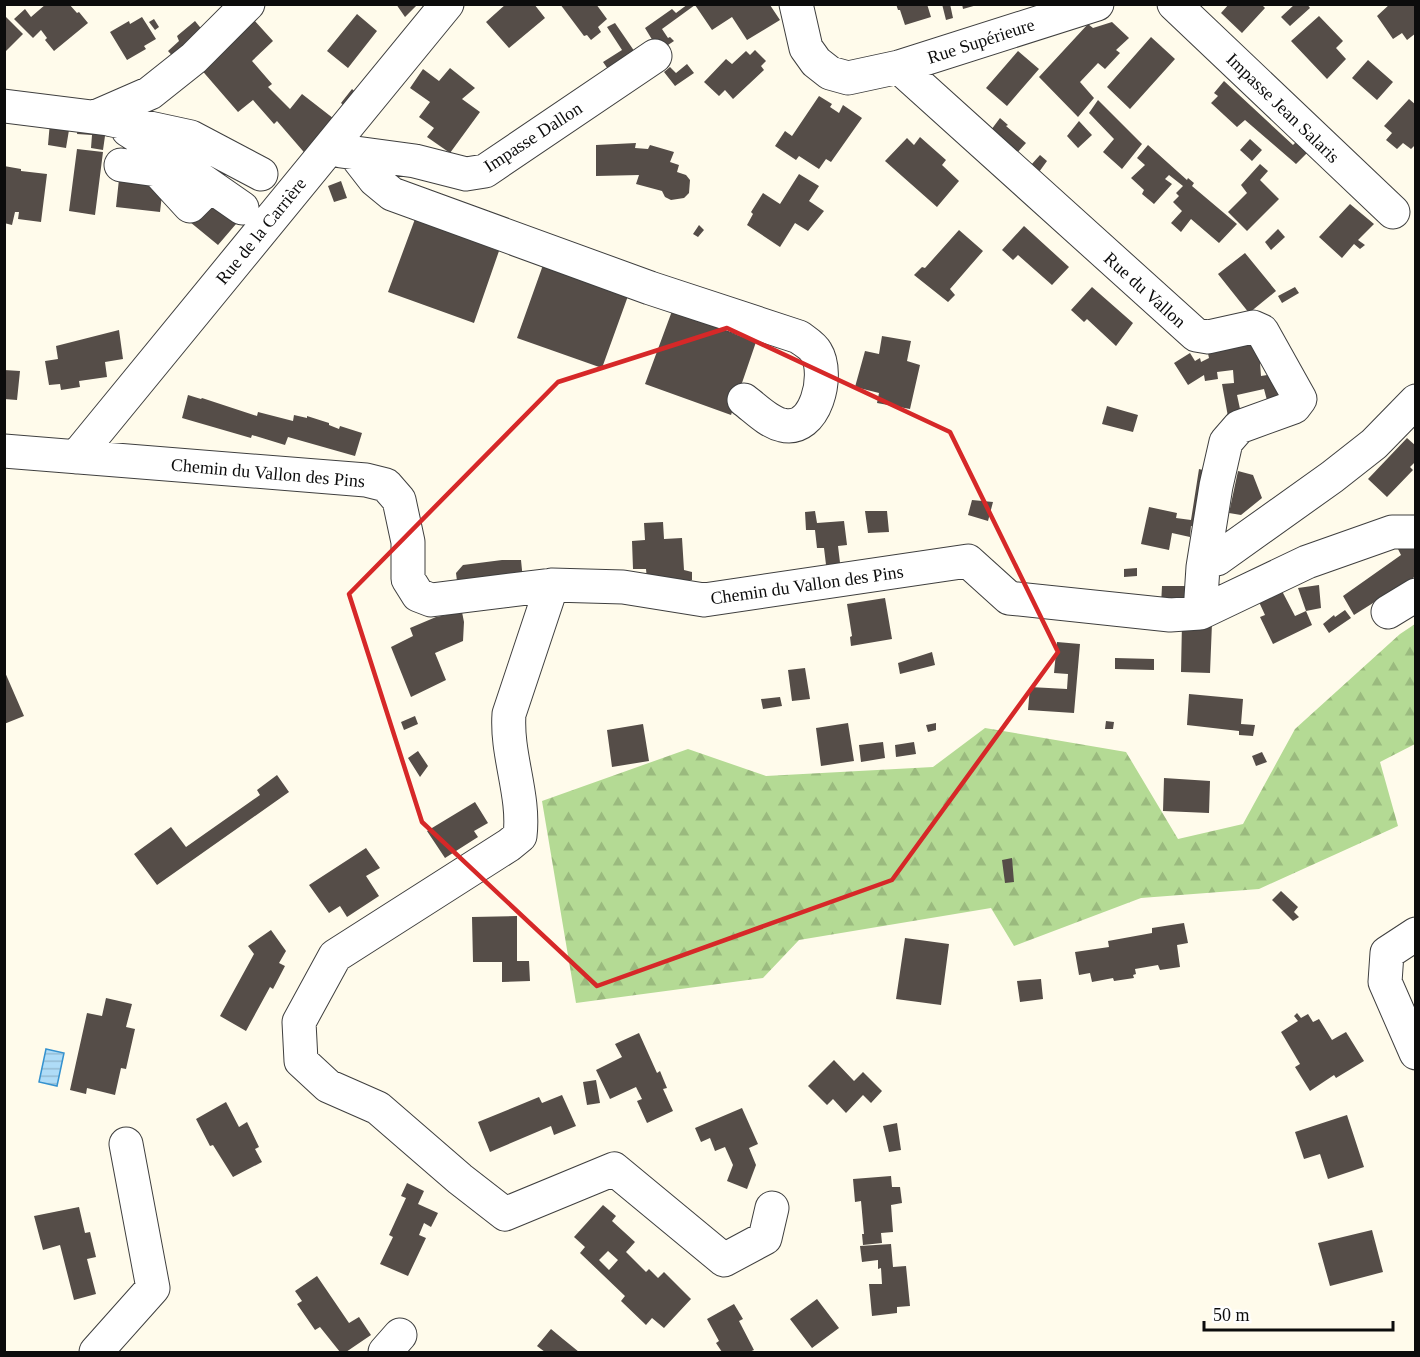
<svg xmlns="http://www.w3.org/2000/svg" width="1420" height="1357" font-family="'Times New Roman',serif">
  <style>
    .forest { fill: url(#forest-firs) }
    .water { fill: url(#water-rules); stroke: #3592cf; stroke-width: 1.5 }
    .building { fill: #554d48; fill-rule: evenodd }
    .lines { fill: none; stroke-linecap: round; stroke-linejoin: round }
    .minor-casing { stroke: #3f3f3f; stroke-width: 35 }
    .minor { stroke: #fff; stroke-width: 33 }
    .marked { fill: none; stroke: #d62828; stroke-width: 4.5; stroke-linejoin: round }
    .labels { text-anchor: middle; dominant-baseline: central; stroke-width: 6; stroke-linejoin: round; paint-order: stroke }
    .street-label { font-size: 18px; fill: #0c0c0c; stroke: #fff }
  </style>
  <defs>
    <pattern id="forest-firs" width="22" height="20" patternUnits="userSpaceOnUse" patternTransform="scale(1.5)"><rect width="22" height="20" fill="#b4da94"/><path d="M5 1l3.5 6h-7zM16 11l3.5 6h-7z" fill="#9aba7e"/></pattern>
    <pattern id="water-rules" width="6" height="5" patternUnits="userSpaceOnUse" patternTransform="scale(1.5)"><rect width="6" height="5" fill="#afdcf7"/><path d="M0 2.5h6" fill="none" stroke="#95bcd3"/></pattern>
  </defs>
  <rect width="100%" height="100%" fill="#fffbeb"/>
  <path class="forest" d="M1415,624v120l-35,18 18,64 -139,63 -118,9 -127,48 -23,-38 -192,32 -36,38 -187,25 -34,-202 146,-52 78,27 167,-9 52,-39 141,24 52,87 65,-15 52,-95 105,-95z"/>
  <path class="water" d="M46,1049l18,4 -7,33 -18,-4z"/>
  <path class="building" d="M46,4h23l8,9 2,-1 9,11 -34,28 -9,-11 2,-2 -6,-8 -8,8 -19,-19 11,-10 6,8z
    M396,4h22l-13,13z
    M506,4h28l11,14 -36,30 -23,-26z
    M560,4h36l11,15 -9,8 3,5 -10,8 -4,-5 -3,1z
    M688,4l82,1 10,15 -33,20 -15,-23 -20,13 -17,-25 -33,24 6,9 2,-1 4,4 -15,10 -14,-23 27,-19 4,4z
    M896,4h31l4,13 -26,8 -5,-15h-2z
    M942,4h8l3,14 -7,2z
    M962,4h14l1,1 -14,4z
    M1229,4h32l4,4 -23,25 -21,-20z
    M1295,4h12l3,4 -20,18 -9,-9z
    M1390,4h26v29l-9,7 -5,-7 -9,6 -16,-23z
    M357,14l20,17 -29,37 -21,-17z
    M4,15l19,19 -19,19z
    M1319,16l24,25 -7,7 10,11 -19,20 -36,-38z
    M142,17l14,22 -12,7 2,3 -19,11 -17,-28 19,-11 1,3z
    M154,19l5,8 -4,3 -6,-8z
    M253,19l20,22 -21,20 20,23 -4,3 22,22 12,-15 36,28 -29,36 -32,-37 -3,3 -21,-24 -15,12 -39,-45z
    M195,21l13,16 -31,24 -9,-10 11,-10 -2,-5z
    M1112,22l17,16 -13,12 4,3 -15,16 -7,-6 -18,19 14,16 -16,19 -39,-40 49,-53 5,4z
    M615,23l22,32 -27,17 -7,-10 19,-12 -15,-23z
    M1151,37l24,22 -45,50 -23,-22z
    M755,50l11,11 -5,5 3,4 -31,29 -8,-9 -6,6 -15,-14 22,-23 6,5 14,-13 4,4z
    M1018,51l21,18 -32,37 -21,-18z
    M1368,60l25,22 -16,18 -25,-22z
    M687,64l7,9 -19,13 -11,-14 6,-5 6,6z
    M450,68l25,20 -13,11 18,13 -30,41 -23,-16 7,-9 -15,-11 11,-15 -20,-14 13,-19 16,12z
    M1224,81l69,64 4,-4 11,11 -12,12 -51,-44 -8,7 -26,-24 7,-7 -4,-3z
    M352,89l8,7 -11,14 -8,-7z
    M819,96l13,8 -2,3 9,6 4,-8 19,13 -31,44 -5,-3 -7,10 -20,-13 -3,4 -21,-14 10,-15 7,5z
    M1409,99l7,6v39l-5,5 -8,-6 -6,6 -11,-9 6,-7 -8,-7z
    M1098,100l44,44 -20,25 -19,-17 11,-13 -25,-26z
    M1000,118l8,7 -2,1 20,17 -9,10 -26,-23z
    M1079,121l13,14 -14,13 -11,-12z
    M50,122l20,2 -4,24 -18,-3z
    M78,125l35,3v9l-8,-1 -2,14 -12,-2 1,-13 -15,-1z
    M920,137l26,23 -4,5 17,16 -22,26 -52,-46 22,-23 7,7z
    M1250,139l12,11 -10,11 -12,-11z
    M636,143l-1,5 13,1 2,-4 24,7 -4,10 9,3 -2,7 9,3 4,5 -1,13 -5,5 -13,2 -6,-3 -3,-6 -26,-7 3,-9 -43,1v-31z
    M1148,145l39,35 1,-2 6,5 -2,3 45,38 -18,19 -28,-24 -10,13 -10,-9 11,-12 -9,-9 6,-6 -3,-3 7,-7 -14,-11 -4,4 7,5 -18,20 -12,-10 2,-4 -13,-12 14,-13 -8,-7z
    M77,149l26,3 -8,63 -26,-4z
    M1040,155l7,6 -8,11 -8,-7z
    M1260,164l8,7 -8,9 19,19 -32,32 -19,-19 19,-19 -6,-8z
    M4,166l17,3v2l26,3 -6,48 -23,-3 1,-7h-4l-3,13 -8,-2z
    M120,170l43,16 -3,26 -44,-5z
    M799,174l20,12 -10,15 15,10 -16,20 -13,-8 -15,24 -33,-22 6,-11 -2,-2 12,-19 17,11z
    M341,181l6,17 -13,4 -6,-16z
    M209,203l33,14 -24,28 -28,-23z
    M1350,204l24,20 -16,16 7,5 -5,4 -6,-5 -12,14 -23,-21z
    M415,219l84,32 -25,72 -86,-31z
    M699,225l5,5 -6,7 -5,-3z
    M1024,226l45,41 -17,18 -34,-30 -5,5 -11,-10z
    M1278,229l7,8 -14,13 -6,-8z
    M959,230l24,21 -33,38 5,6 -7,7 -34,-27 8,-8 3,1z
    M1245,253l31,38 -27,22 -31,-39z
    M543,265l85,31 -26,72 -85,-30z
    M1092,287l41,36 -17,23 -29,-27 -3,3 -13,-12z
    M1295,287l4,6 -17,10 -4,-7z
    M672,311l84,31 -25,73 -86,-31z
    M119,330l4,29 -18,3 2,15 -28,4 1,6 -19,3 -1,-6 -11,1 -4,-24 13,-2 -2,-13z
    M882,336l29,5 -4,20 13,4 -10,44 -33,-6 2,-10 -24,-6 10,-36 14,3z
    M1258,336l3,40 18,-3 12,27 -22,8 -5,-19 -27,6 5,23 -13,4 -7,-38 12,-1 -1,-13 -16,2 1,7 -13,2 -1,-6 -16,10 -14,-22 16,-10 5,8 5,-3 1,4 8,-4 -2,-9z
    M4,370l16,1 -3,29 -13,-1z
    M188,395l13,4 1,-1 55,18 1,-4 35,9 1,-6 13,3v-2l22,7v2l10,4 1,-3 22,7 -7,23 -67,-19 -3,8 -33,-10 -1,3 -69,-20z
    M1107,406l31,9 -5,17 -31,-8z
    M1407,438l9,8v15l-6,6 3,3 -26,27 -19,-18z
    M1199,469l8,2 -4,57 -12,-2 -1,11 -18,-4 -3,17 -28,-6 8,-37 28,6 -1,5 15,2z
    M1238,471l15,4 9,23 -21,17 -12,-2z
    M972,500l21,2 -5,19 -20,-6z
    M815,511l2,12 27,-2 3,24 -9,1 3,25 -14,2 -3,-25h-7l-2,-18h-9l-1,-18z
    M865,511h22l2,21 -21,1z
    M663,522l1,17 18,-1 2,32 8,2v8h-45l-1,-11h-13l-1,-28 13,-1 -1,-17z
    M1411,542l5,8v26l-62,39 -11,-19 58,-41 -3,-6z
    M502,560h19l2,20 -65,9 -2,-16 7,-8z
    M1137,568v8l-13,1v-8z
    M1319,585l2,23 -15,3 -8,-23z
    M1162,586h27v19h-28z
    M1282,591l13,25 11,-5 6,14 -39,19 -13,-27 5,-2 -6,-13z
    M885,598l7,41 -41,7 -1,-9 2,-1 -5,-32z
    M1345,610l6,8 -22,15 -6,-9 11,-9 1,2z
    M462,612l2,10 -1,19 -28,12 11,27 -35,17 -20,-50 22,-11 -3,-8 26,-11z
    M1182,622l30,1 -2,50 -29,-1z
    M1057,642l23,2 -6,69 -46,-3 2,-23 37,2 1,-15 -14,-1z
    M932,652l3,13 -35,9 -2,-11z
    M1115,658l39,1v11l-39,-1z
    M805,668l5,31 -18,2 -4,-31z
    M4,670l20,46 -20,8z
    M1189,694l54,5 -2,25 14,1 -2,11 -14,-1v-4l-52,-6z
    M780,697l2,9 -19,3 -2,-10z
    M415,716l3,8 -14,6 -3,-8z
    M1106,721l8,1 -1,7h-8z
    M848,723l6,38 -33,5 -5,-38z
    M936,723v7l-8,2 -2,-7z
    M643,724l6,37 -37,6 -5,-37z
    M883,742l2,16 -24,4 -2,-17z
    M914,742l2,12 -20,3 -1,-12z
    M418,751l10,15 -8,11 -12,-19z
    M1262,752l5,10 -11,4 -4,-10z
    M277,775l12,17 -132,93 -23,-31 37,-27 15,20 74,-52 -3,-5z
    M1164,778l46,3 -1,32 -46,-2z
    M475,802l13,21 -14,8 4,6 -33,21 -18,-27z
    M366,848l14,20 -14,8 13,20 -32,21 -7,-11 -11,7 -20,-28z
    M1012,858l2,24 -9,1 -3,-23z
    M1281,891l17,16 -4,5 5,5 -6,4 -21,-21z
    M517,916v45h12l1,20 -28,1v-20h-29l-1,-45z
    M1184,923l4,20 -11,2 3,22 -20,3 -2,-5 -23,4 1,5 -3,1 1,3 -20,3 -1,-3 -21,4 -2,-9 -11,2 -4,-23 34,-5 -1,-6 44,-8v-5z
    M271,930l15,21 -7,12 6,3 -12,23 -3,-2 -24,44 -26,-15 34,-62 -6,-8z
    M905,938l44,6 -8,61 -45,-6z
    M1041,979l2,20 -23,3 -3,-21z
    M106,998l26,6 -6,23 9,2 -9,40 -5,-1 -6,27 -28,-7 -1,6 -16,-4 17,-77 15,3z
    M1297,1013l4,5 7,-4 5,8 6,-3 13,21 14,-8 18,29 -28,17 -2,-3 -24,16 -15,-24 5,-3 -19,-32 17,-11 -4,-5z
    M639,1033l18,40 3,-2 7,17 -4,1 10,22 -26,12 -10,-22 5,-2 -6,-12 -26,12 -14,-29 26,-13 -7,-13z
    M834,1060l20,21 9,-9 19,19 -11,12 -8,-8 -17,18 -13,-14 -6,6 -19,-19z
    M596,1080l4,23 -13,2 -4,-23z
    M562,1095l14,31 -22,9 -3,-9 -61,26 -12,-30 61,-25 3,6z
    M226,1102l13,25 8,-5 12,25 -4,2 7,13 -29,15 -20,-32 -3,1 -14,-27z
    M742,1108l16,36 -9,4 7,17 -9,24 -20,-8 6,-16 -8,-18 -10,4 -5,-13 -9,4 -6,-14z
    M1347,1115l17,52 -36,12 -8,-25 -16,5 -9,-27z
    M897,1123l4,27 -12,2 -6,-26z
    M891,1176l1,11h8l2,16 -11,2 2,27 -12,1 1,10 -19,2 -1,-11h2l-3,-33 -6,1 -2,-23z
    M407,1183l17,8 -6,13 20,9 -7,14 -7,-4 -5,12 7,3 -18,38 -28,-12 13,-27 -4,-2 17,-37 -5,-2z
    M603,1205l13,11 -4,5 23,21 -9,10 20,20 3,-3 9,9 6,-6 27,27 -27,29 -12,-10 -6,7 -25,-24 4,-5 -45,-43 5,-6 -11,-10zM608,1251l10,9 -9,10 -10,-10z
    M79,1207l6,26 5,-1 6,25 -9,2 9,35 -22,6 -14,-55 -17,5 -9,-34z
    M1372,1230l11,42 -53,14 -12,-43z
    M891,1244l2,23 13,-1 4,40 -13,1v6l-25,3 -3,-32h13l-1,-16 -3,1v-9l-16,2 -2,-16z
    M317,1276l32,47 10,-6 12,18 -25,17h-6l-20,-25 -5,3 -18,-26 5,-3 -7,-10z
    M817,1299l22,29 -27,20 -22,-29z
    M734,1304l9,15 -4,2 15,29 -5,2h-27l-6,-9 3,-2 -12,-22z
    M551,1329l12,10 16,13h-34l-8,-6z"/>
  <g class="lines">
    <g class="minor-casing">
      <path id="minor" d="M796,4l10,44 10,14 14,11 18,5 51,-11 198,-63
        M1174,4l219,208
        M899,67l297,268 12,2 45,-10 9,4 38,68 -6,8 -55,20 -13,15 -10,44 -13,81 -3,46
        M4,106l104,13 83,18 70,37
        M95,117l55,-24 44,-35 54,-54
        M128,130l22,14 92,64
        M341,151l74,10 51,13 19,-3 170,-115
        M354,153l21,27 17,14 258,94 149,49c5,4 14,9 17,15 14,22 0,82 -34,73 -14,-3 -27,-17 -38,-25
        M121,165l36,5 33,36 20,-20
        M4,451l362,29 20,5 13,15 9,42v37l10,16 13,5 121,-15 71,2 81,13 264,-39 41,37 161,17 30,-2 107,-51 85,-30h24
        M76,457l371,-453
        M1204,561l13,-2 115,-82 42,-33 42,-43
        M552,585l-43,129c-3,41 16,81 11,122l-11,9 -174,111 -36,66 2,39 27,25 50,22 82,71 45,35 109,-45 110,91 41,-22 7,-30
        M1388,612l28,-17
        M1416,934l-29,19 -2,29 31,71
        M96,1352l57,-64 -27,-144
        M385,1352l15,-17"/>
    </g>
    <use href="#minor" class="minor"/>
  </g>
  <path class="marked" d="M727,328l223,104 108,220 -166,228 -295,106 -175,-164 -73,-228 209,-212z"/>
  <g class="labels">
    <g class="street-label">
      <text transform="translate(981 41) rotate(-18)">Rue Supérieure</text>
      <text transform="translate(1283 108) rotate(44)">Impasse Jean Salaris</text>
      <text transform="translate(533 137) rotate(-33)">Impasse Dallon</text>
      <text transform="translate(261 231) rotate(-51)">Rue de la Carrière</text>
      <text transform="translate(1145 290) rotate(42)">Rue du Vallon</text>
      <text transform="translate(268 473) rotate(5)">Chemin du Vallon des Pins</text>
      <text transform="translate(807 585) rotate(-8)">Chemin du Vallon des Pins</text>
    </g>
  </g>
  <rect width="1420" height="1357" fill="none" stroke="#0c0c0c" stroke-width="12"/>
  <path d="M1204 1321v9h189v-9" fill="none" stroke="#0c0c0c" stroke-width="3"/>
  <text x="1213" y="1321" font-size="18" fill="#0c0c0c" stroke="#ffffff" stroke-width="4.5" paint-order="stroke">50 m</text>
</svg>
